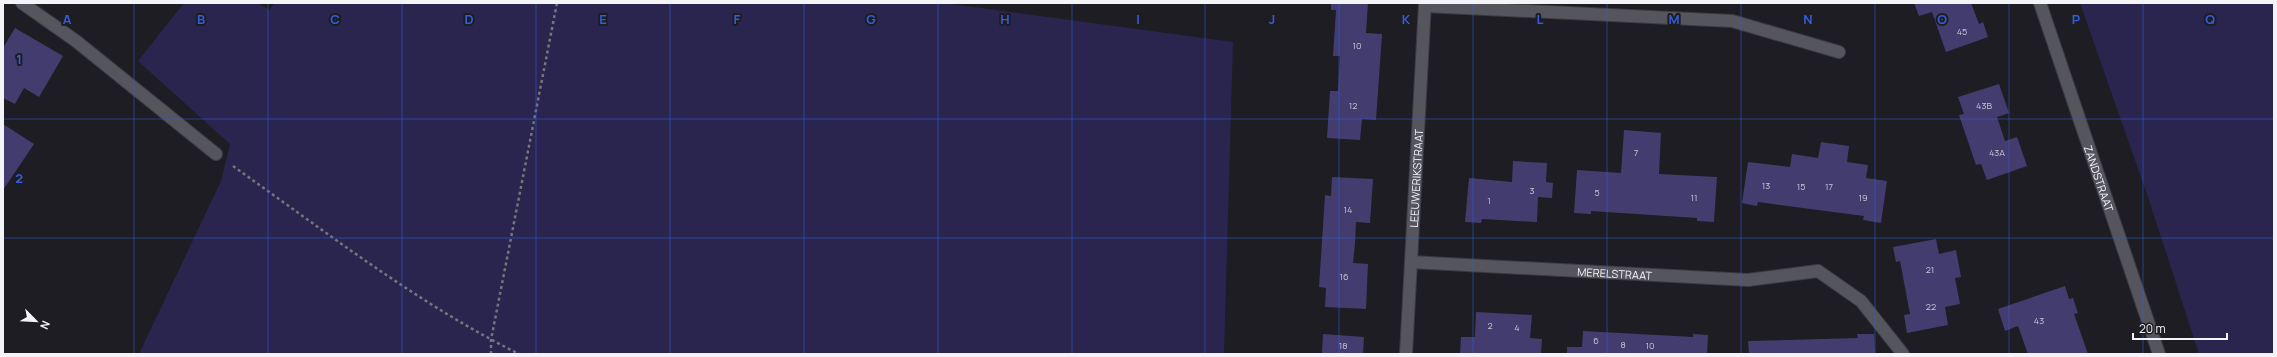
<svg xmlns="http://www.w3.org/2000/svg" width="2277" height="357" font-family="Manrope,sans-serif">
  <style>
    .green { fill: #2a254f }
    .building { fill: #433d6f }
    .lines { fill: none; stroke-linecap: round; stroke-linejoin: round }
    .service-casing { stroke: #3c3b41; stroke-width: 14 }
    .minor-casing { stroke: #3c3b41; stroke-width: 14 }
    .path { stroke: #75757b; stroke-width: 2.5; stroke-dasharray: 3 3; stroke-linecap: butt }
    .service { stroke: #55555d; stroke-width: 12 }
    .minor { stroke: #55555d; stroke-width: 12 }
    .grid { fill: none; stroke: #325edb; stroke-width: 1; stroke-opacity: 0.55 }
    .labels { text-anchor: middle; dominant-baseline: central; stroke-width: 4; stroke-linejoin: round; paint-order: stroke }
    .number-label { font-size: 9px; fill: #c7c6d6 }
    .street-label { font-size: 11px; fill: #f3f3f8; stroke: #1d1d23 }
    .grid-label { font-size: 13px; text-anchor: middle; font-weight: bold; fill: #325edb; stroke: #1d1d23; stroke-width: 4; stroke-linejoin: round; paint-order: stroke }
  </style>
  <rect width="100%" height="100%" fill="#1d1d23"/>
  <path class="green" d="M184,3h74l12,7 4,-7h670l289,39 -9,312h-1085l82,-173 9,-37 -92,-83z
    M2080,3h194v351h-75l-50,-154z"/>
  <path class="building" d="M1331,3h37l-2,30 16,1 -6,86 -14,-1 -2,21 -33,-2 3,-47h8l2,-35h-7l3,-46h-5z
    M1914,3h57l8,21 4,-2 5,15 -42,15 -14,-40 -13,4z
    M15,28l48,28 -24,41 -15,-9 -9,16 -12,-6v-50z
    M1999,84l10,29 -12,4 8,24 12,-4 10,29 -40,14 -6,-16 -5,1 -17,-50 5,-1 -6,-17z
    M3,124l31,20 -31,46z
    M1624,130l37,3 -2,41 58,3 -3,45 -17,-1v-3l-106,-7v3l-17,-1 3,-43 44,3z
    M1821,142l28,4 -2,16 21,3 -2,13 21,3 -6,42 -18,-3 1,-4 -106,-14 -1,4 -15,-3 6,-41 42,5 2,-13 26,4z
    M1513,161l34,2 -1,19 7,1 -1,15 -14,-1 -1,25 -55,-3 -1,4 -16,-1 4,-44 43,4z
    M1332,177l41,2 -3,44 -14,-1 -1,21 -2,20 15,1 -2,45 -41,-2 1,-19 -7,-1 6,-92 6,1z
    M1936,239l3,15 17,-4 5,27 -6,1 5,26 -15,3 3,18 -41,8 -3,-18 6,-1 -10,-53 -4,1 -3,-15z
    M2065,286l4,13 4,-1 5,15 -4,1 14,40h-60l-10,-28 -13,5 -7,-22z
    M1476,312l56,3 -2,23 12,1 -1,15h-81l1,-17h14z
    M1583,331l110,6v-3l15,1 -1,19h-140v-7h15z
    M1323,334l41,3 -1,17h-41z
    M1857,334h17l1,20h-126l-1,-13 110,-3z"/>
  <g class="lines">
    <g class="service-casing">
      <path id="service" d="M1425,6l307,15 107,31
        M1818,271l43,30 42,53"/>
    </g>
    <g class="minor-casing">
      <g id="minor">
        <path d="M22,3l54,38 140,113"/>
        <path id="s1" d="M2040,3l119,351"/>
        <path id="s2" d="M1411,262l337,18 70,-9"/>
        <path id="s3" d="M1406,354l19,-351"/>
      </g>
    </g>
    <path class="path" d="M233,166c93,66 184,137 286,188
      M491,354v-14l66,-337"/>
    <use href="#service" class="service"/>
    <use href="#minor" class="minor"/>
  </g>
  <path class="grid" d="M134,3v351M268,3v351M402,3v351M536,3v351M670,3v351M804,3v351M938,3v351M1072,3v351M1205,3v351M1339,3v351M1473,3v351M1607,3v351M1741,3v351M1875,3v351M2009,3v351M2143,3v351M3,119h2271M3,238h2271"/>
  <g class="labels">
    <g class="number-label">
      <text x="1962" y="31">45</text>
      <text x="1357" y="45">10</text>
      <text x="1353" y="105">12</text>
      <text x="1984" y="105">43B</text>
      <text x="1636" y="152">7</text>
      <text x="1997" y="152">43A</text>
      <text x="1766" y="185">13</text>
      <text x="1801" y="186">15</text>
      <text x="1829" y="186">17</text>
      <text x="1532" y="190">3</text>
      <text x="1597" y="192">5</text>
      <text x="1694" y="197">11</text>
      <text x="1863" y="197">19</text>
      <text x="1489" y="200">1</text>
      <text x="1348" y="209">14</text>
      <text x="1930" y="269">21</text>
      <text x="1344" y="276">16</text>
      <text x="1931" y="306">22</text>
      <text x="2039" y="320">43</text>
      <text x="1490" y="325">2</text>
      <text x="1517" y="327">4</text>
      <text x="1596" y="340">6</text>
      <text x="1623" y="344">8</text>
      <text x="1343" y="345">18</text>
      <text x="1650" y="345">10</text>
    </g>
    <g class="street-label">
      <text stroke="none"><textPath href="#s3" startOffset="176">LEEUWERIKSTRAAT</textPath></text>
      <text stroke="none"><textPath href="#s1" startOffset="185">ZANDSTRAAT</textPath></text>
      <text stroke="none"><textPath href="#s2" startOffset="204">MERELSTRAAT</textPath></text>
    </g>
  </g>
  <g class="grid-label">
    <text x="67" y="24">A</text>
    <text x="201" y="24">B</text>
    <text x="335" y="24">C</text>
    <text x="469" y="24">D</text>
    <text x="603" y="24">E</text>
    <text x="737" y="24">F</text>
    <text x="871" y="24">G</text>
    <text x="1005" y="24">H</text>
    <text x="1138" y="24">I</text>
    <text x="1272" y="24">J</text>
    <text x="1406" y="24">K</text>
    <text x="1540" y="24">L</text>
    <text x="1674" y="24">M</text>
    <text x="1808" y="24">N</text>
    <text x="1942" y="24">O</text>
    <text x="2076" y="24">P</text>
    <text x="2210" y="24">Q</text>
    <text x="19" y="64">1</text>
    <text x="19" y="183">2</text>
  </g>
  <rect width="2277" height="357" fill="none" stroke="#f3f3f8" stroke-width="8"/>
  <g transform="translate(36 321) rotate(114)" stroke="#1d1d23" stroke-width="3" paint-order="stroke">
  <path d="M0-3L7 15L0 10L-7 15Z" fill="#f3f3f8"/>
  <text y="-6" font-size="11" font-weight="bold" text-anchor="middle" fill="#f3f3f8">N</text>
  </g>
  <path d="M2133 333v6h94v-6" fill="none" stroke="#f3f3f8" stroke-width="2"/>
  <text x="2139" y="333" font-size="12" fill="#f3f3f8" stroke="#1d1d23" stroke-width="3" paint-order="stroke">20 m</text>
</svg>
